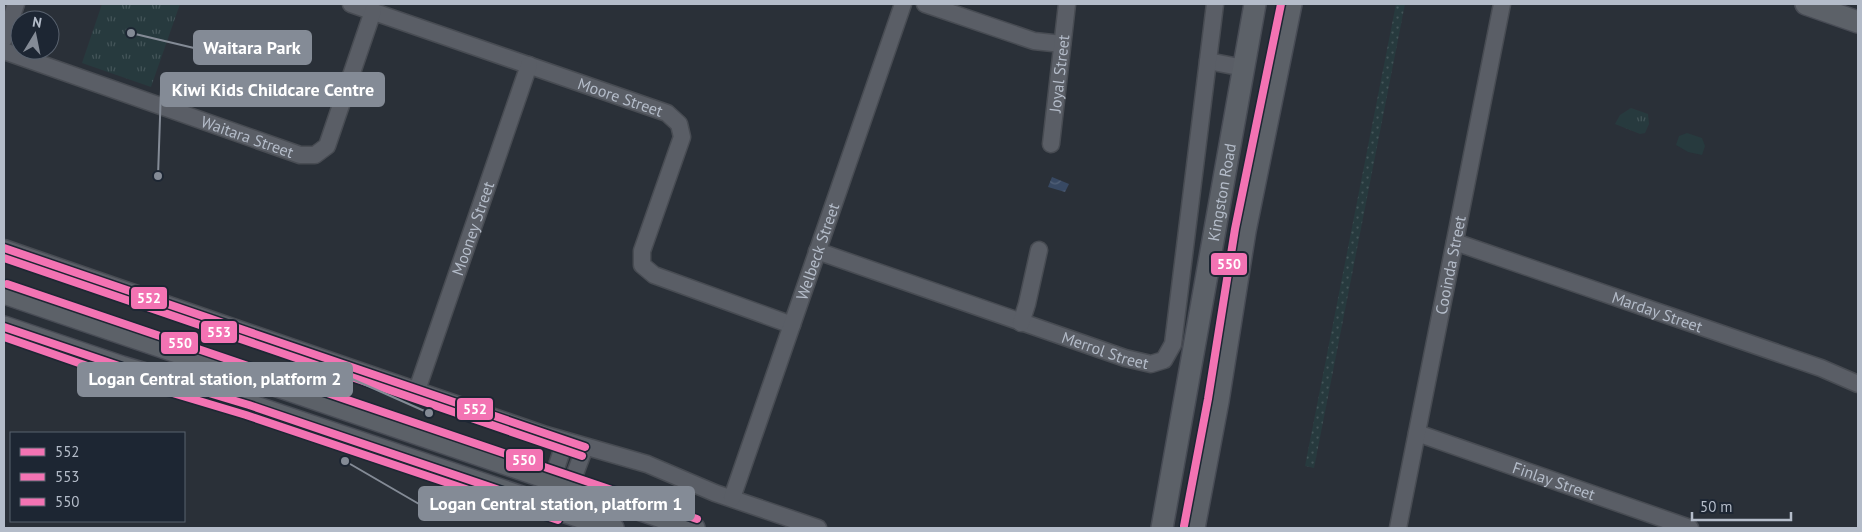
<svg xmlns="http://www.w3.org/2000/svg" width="1862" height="532" font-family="'PT Sans',sans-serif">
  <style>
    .grass { fill: url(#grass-dots) }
    .park { fill: url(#park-tufts) }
    .pitch { fill: #273a3e }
    .water { fill: url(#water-waves) }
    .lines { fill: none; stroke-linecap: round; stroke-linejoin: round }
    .minor-casing { stroke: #484c53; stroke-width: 19 }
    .major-casing { stroke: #484c55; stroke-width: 24 }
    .minor { stroke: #5a5e66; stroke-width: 16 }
    .major { stroke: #5c6168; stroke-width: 21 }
    .bus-1-casing { stroke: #1d2633; stroke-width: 11 }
    .bus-2-casing { stroke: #1d2633; stroke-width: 11 }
    .bus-3-casing { stroke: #1d2633; stroke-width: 11 }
    .bus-1 { stroke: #f373b3; stroke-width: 8 }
    .bus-2 { stroke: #f373b3; stroke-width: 8 }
    .bus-3 { stroke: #f373b3; stroke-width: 8 }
    .labels { text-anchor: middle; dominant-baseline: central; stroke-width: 4; stroke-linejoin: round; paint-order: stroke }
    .street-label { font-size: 16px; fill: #b4bcc9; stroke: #1d2633 }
    .leader { fill: none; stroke: #848b96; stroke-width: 2 }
    .callout-dot { fill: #848b96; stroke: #1d2633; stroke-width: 2 }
    .callout { fill: #848b96; stroke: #848b96; stroke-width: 2 }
    .callout-label { font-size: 18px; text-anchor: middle; font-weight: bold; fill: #fff }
    .line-badge { stroke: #1d2633; stroke-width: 2 }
    .badge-label { font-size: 14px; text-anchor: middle; font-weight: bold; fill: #fff }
  </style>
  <defs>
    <pattern id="grass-dots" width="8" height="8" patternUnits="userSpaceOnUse" patternTransform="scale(1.25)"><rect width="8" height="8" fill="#273a3e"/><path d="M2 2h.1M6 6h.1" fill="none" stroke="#445559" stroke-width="1.8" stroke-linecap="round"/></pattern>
    <pattern id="park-tufts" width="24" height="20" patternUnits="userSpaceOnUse" patternTransform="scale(1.25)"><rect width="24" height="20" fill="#273a3e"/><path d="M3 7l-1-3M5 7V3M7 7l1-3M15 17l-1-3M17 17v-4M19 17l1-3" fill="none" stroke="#445559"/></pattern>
    <pattern id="water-waves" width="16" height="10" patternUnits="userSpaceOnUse" patternTransform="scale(1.25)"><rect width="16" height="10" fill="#384963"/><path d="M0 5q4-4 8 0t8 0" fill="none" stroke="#526178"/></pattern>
  </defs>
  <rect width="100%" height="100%" fill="#2a3038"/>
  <path class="grass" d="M1396,4h9l-91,464 -9,-2z"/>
  <path class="park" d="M102,4h78l-29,83 -69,-24z
    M1631,108l17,6 1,10 -4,9 -5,1 -25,-10 5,-9z"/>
  <path class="pitch" d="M1687,133l15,5 3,8 -3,9 -14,-3 -12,-7 3,-9z"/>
  <path class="water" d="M1052,177l17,7 -4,8 -17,-5z"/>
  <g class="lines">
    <g class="minor-casing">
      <g id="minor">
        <path id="s1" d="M351,4l316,109 12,11 3,13 -40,114v14l12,10 138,50"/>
        <path d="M925,4l109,37 28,3"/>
        <path d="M4,39l12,-35"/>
        <path id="s2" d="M4,51l296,104h15l12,-9 46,-135"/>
        <path d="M1208,61l36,7"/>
        <path id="s3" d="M1051,144l16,-140"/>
        <path id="s4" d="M1455,242l366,126 37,16"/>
        <path d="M4,248l542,187 101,29 68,29 103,35"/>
        <path id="s5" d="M817,251l308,107 26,6 13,-4 9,-16 42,-340"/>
        <path d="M1021,323l6,-19 12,-54"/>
        <path id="s6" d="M417,390l112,-325"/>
        <path id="s7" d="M1417,433l273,95"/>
        <path id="s8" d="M732,498l171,-494"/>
        <path d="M544,505l21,-64"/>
        <path d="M561,511l24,-64"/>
        <path id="s9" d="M1398,528l104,-524"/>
      </g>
    </g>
    <g class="major-casing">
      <g id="major">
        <path d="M1806,4l52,18"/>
        <path d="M4,293l690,235"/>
        <path d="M4,327l118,40 127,38 364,123"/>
        <path id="s10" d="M1162,528l93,-524"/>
        <path d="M1194,528l24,-127 27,-170 46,-227"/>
      </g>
    </g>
    <use href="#minor" class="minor"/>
    <use href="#major" class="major"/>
    <g class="bus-1-casing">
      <path id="bus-1" d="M4,248l581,199
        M4,327l118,40 127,38 312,106"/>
    </g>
    <g class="bus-2-casing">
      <path id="bus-2" d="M4,258l578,198
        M4,337l115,40 127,38 312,105"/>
    </g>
    <g class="bus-3-casing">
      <path id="bus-3" d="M7,284l690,235
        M1184,526l24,-127 27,-170 46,-225"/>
    </g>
    <use href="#bus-1" class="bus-1"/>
    <use href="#bus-2" class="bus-2"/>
    <use href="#bus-3" class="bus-3"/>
  </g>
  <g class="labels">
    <g class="street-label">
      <text stroke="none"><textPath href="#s3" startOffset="71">Joyal Street</textPath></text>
      <text stroke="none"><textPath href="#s1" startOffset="285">Moore Street</textPath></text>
      <text stroke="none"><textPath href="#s2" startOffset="258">Waitara Street</textPath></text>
      <text stroke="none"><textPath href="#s10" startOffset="341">Kingston Road</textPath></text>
      <text stroke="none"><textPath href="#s6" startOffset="171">Mooney Street</textPath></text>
      <text stroke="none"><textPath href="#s8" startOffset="261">Welbeck Street</textPath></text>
      <text stroke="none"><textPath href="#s9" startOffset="268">Cooinda Street</textPath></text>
      <text stroke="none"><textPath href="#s4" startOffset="214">Marday Street</textPath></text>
      <text stroke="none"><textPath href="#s5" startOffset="305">Merrol Street</textPath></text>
      <text stroke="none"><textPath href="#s7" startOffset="145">Finlay Street</textPath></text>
    </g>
  </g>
  <path class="leader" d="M131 33L194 48M158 176L161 89M429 413L352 379M345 461L419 504"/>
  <g class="callout-dot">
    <circle cx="131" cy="33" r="5"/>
    <circle cx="158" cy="176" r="5"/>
    <circle cx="429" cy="413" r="5"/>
    <circle cx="345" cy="461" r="5"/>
  </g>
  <g class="callout">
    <rect x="194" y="31" width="117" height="33" rx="5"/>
    <rect x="161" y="73" width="223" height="33" rx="5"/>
    <rect x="78" y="363" width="274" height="33" rx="5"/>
    <rect x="419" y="487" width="275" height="33" rx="5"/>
  </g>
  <g class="callout-label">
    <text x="252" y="54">Waitara Park</text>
    <text x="273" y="96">Kiwi Kids Childcare Centre</text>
    <text x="215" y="385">Logan Central station, platform 2</text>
    <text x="556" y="510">Logan Central station, platform 1</text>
  </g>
  <g class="line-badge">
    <rect x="1210" y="252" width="38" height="24" rx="5" fill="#f373b3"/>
    <rect x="130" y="286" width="38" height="24" rx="5" fill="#f373b3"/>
    <rect x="200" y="320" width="38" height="24" rx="5" fill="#f373b3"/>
    <rect x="160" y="331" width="39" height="24" rx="5" fill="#f373b3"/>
    <rect x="456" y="397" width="38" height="24" rx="5" fill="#f373b3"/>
    <rect x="505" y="448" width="39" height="24" rx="5" fill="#f373b3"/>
  </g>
  <g class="badge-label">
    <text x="1229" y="269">550</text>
    <text x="149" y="303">552</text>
    <text x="219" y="337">553</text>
    <text x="180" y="348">550</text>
    <text x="475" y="414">552</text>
    <text x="524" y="465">550</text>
  </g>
  <rect width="1862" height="532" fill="none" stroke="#b4bcc9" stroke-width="10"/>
  <rect x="10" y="432" width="175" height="90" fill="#1d2633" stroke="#59626f"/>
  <rect x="20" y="448" width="25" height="8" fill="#f373b3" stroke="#59626f"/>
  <text x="55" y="457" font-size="15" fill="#b4bcc9">552</text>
  <rect x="20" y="473" width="25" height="8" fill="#f373b3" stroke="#59626f"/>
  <text x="55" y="482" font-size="15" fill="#b4bcc9">553</text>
  <rect x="20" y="498" width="25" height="8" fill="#f373b3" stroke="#59626f"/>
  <text x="55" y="507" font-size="15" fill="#b4bcc9">550</text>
  <g transform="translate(35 35) rotate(10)"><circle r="24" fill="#1d2633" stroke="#59626f"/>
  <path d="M0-4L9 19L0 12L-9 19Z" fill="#848b96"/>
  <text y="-8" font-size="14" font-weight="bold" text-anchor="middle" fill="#b4bcc9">N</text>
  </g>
  <path d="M1692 512v8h99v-8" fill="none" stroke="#b4bcc9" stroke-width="2.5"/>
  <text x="1700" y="512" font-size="15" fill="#b4bcc9" stroke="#1d2633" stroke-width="4" paint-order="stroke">50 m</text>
</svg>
